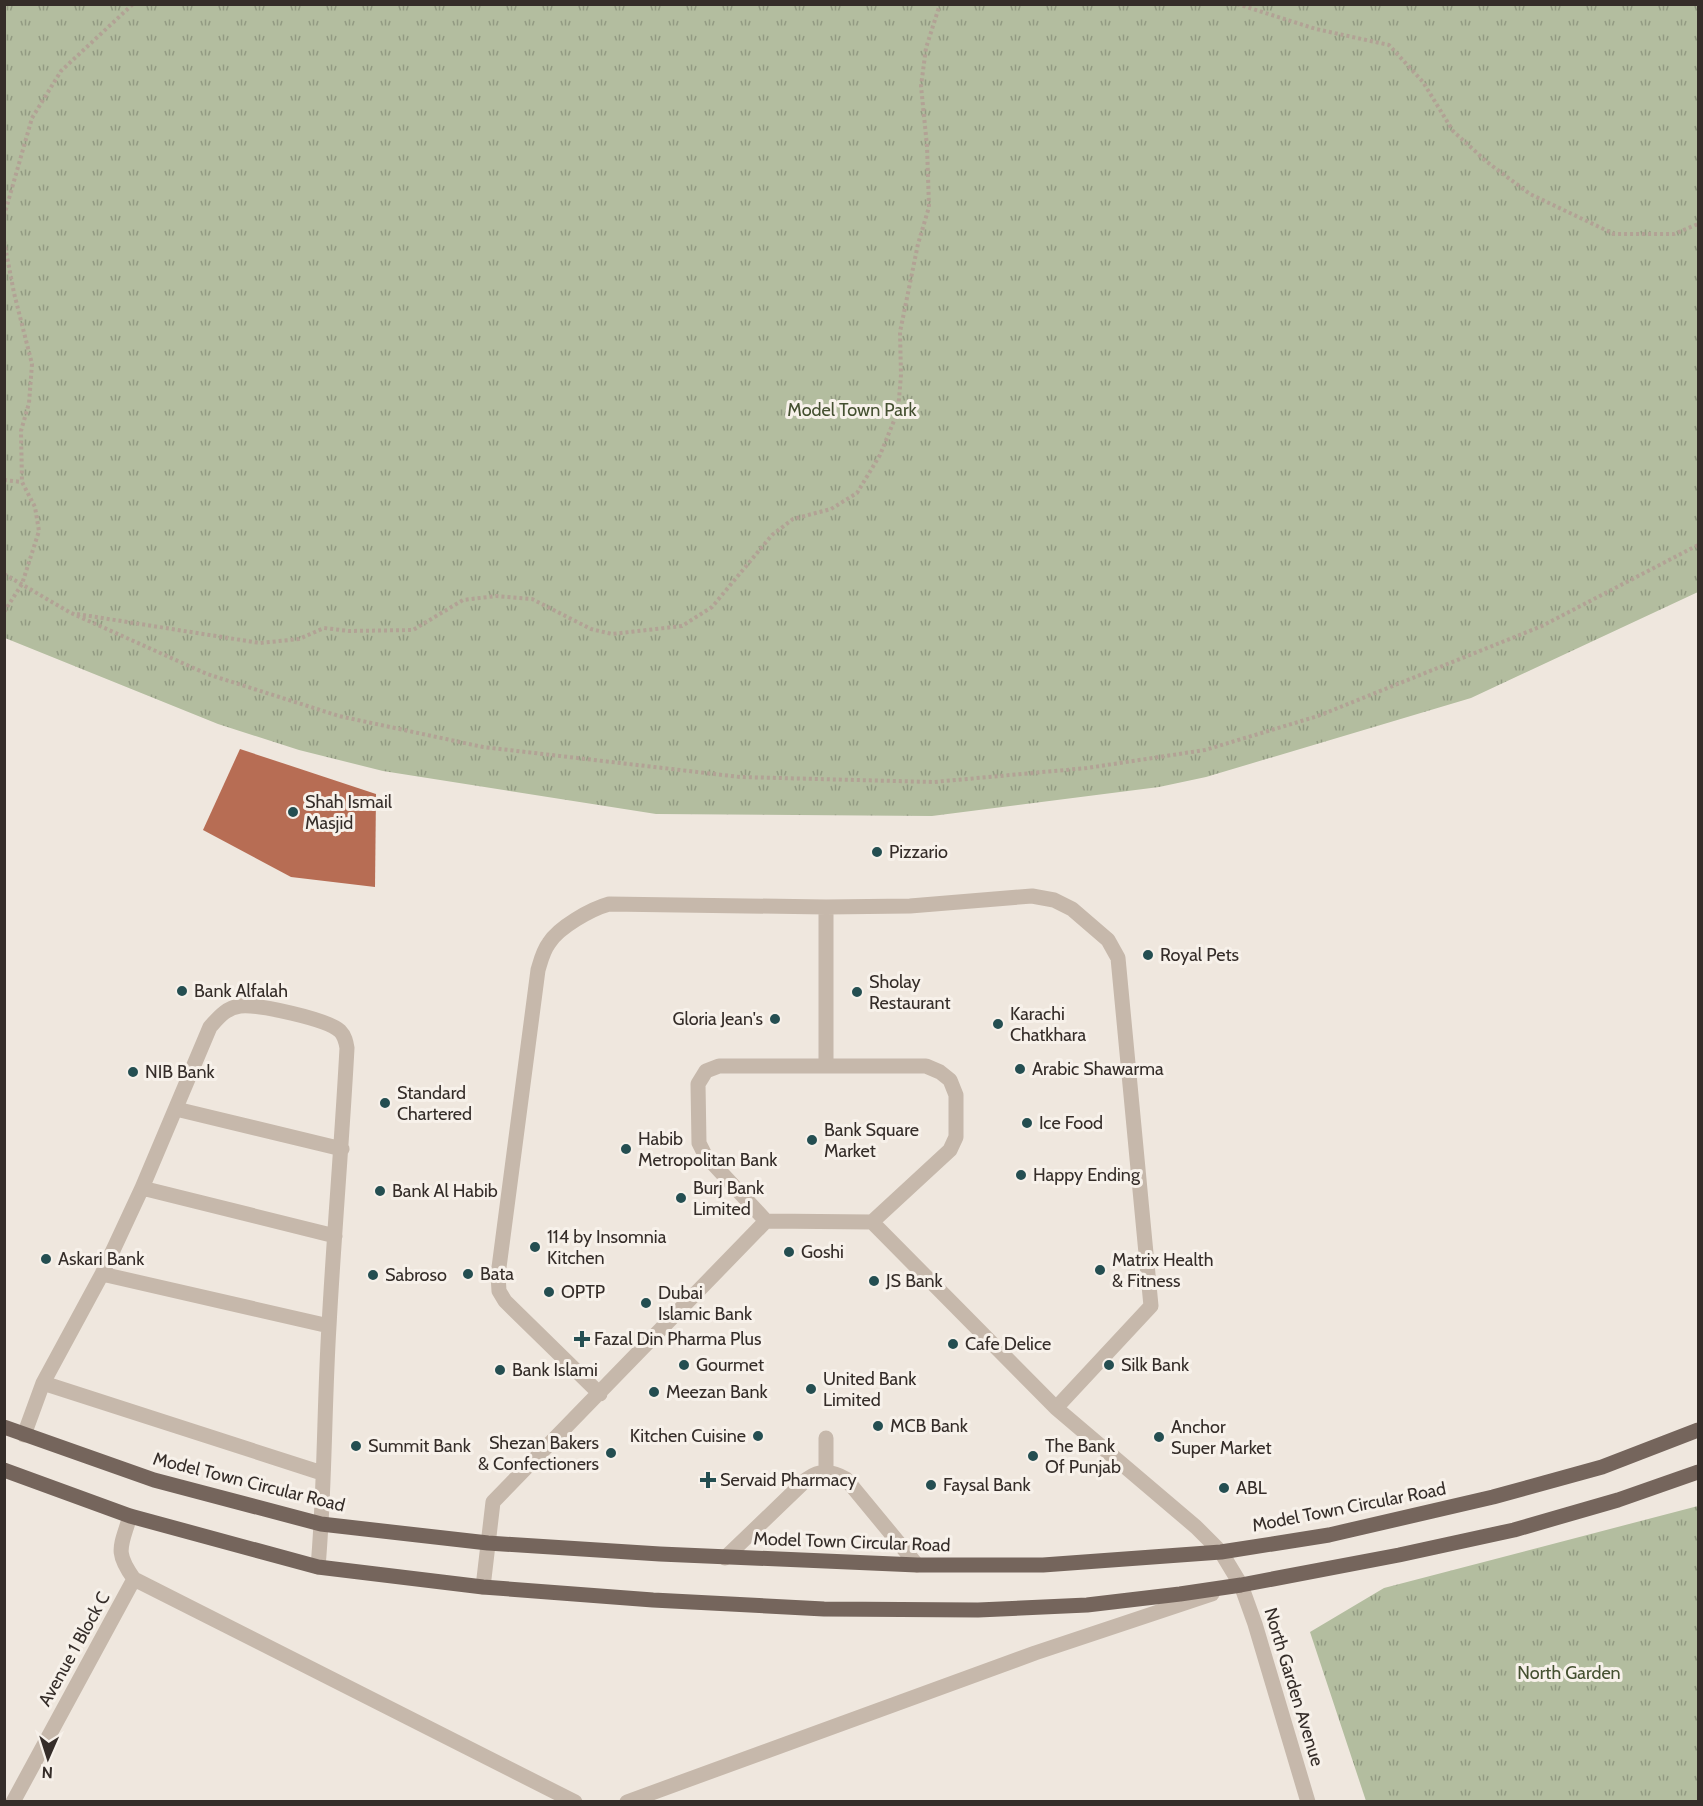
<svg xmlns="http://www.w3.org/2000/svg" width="1703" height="1806" font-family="Cabin,sans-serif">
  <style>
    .park { fill: url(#park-tufts) }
    .building { fill: #b76d54 }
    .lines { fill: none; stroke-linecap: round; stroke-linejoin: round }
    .path { stroke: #b2a295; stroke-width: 4; stroke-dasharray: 3 3; stroke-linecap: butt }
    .minor { stroke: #c6b8ab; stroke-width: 15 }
    .major { stroke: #75655c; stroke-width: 15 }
    .poi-dot { fill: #244e51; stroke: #f7f1ea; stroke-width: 2 }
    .labels { text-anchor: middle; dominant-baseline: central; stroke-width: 6; stroke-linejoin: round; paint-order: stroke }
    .park-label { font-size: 18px; fill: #445030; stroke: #f7f1ea }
    .poi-label { font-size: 18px; fill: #352d29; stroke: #f7f1ea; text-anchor: start }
    .street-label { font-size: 18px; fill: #352d29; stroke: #f7f1ea }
  </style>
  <defs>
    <pattern id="park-tufts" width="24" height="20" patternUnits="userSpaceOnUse" patternTransform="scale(1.5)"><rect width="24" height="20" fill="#b3bd9f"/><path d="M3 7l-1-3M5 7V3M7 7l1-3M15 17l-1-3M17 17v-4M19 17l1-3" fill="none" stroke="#929a82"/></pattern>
  </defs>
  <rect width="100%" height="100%" fill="#efe7de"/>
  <path class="park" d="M4,5h1694v587l-227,106 -265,79 -47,10 -227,29 -276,-2 -273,-43 -84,-21 -81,-26 -213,-86z
    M1698,1506v295h-332l-56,-169 74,-44z"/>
  <path class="building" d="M240,749l136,45 -1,93 -84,-10 -88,-47z"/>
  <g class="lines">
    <path class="path" d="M1237,4l79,25 73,16 34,37 30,49 34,31 43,32 84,40h60l24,-10
      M4,216l28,-98 29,-47 72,-67
      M4,241l10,52 18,71 -3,39 -8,28 1,51 13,25 4,24 -17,53 -18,28
      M4,480l18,2
      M4,574l67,39 136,61 132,42 144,31 257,30 194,5 153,-14 118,-18 113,-34 224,-90 156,-81
      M77,614l183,29 39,-4 25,-11 25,3 64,-1 50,-30 33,-4 36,3 59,30 21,5 70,-8 30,-19 60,-72 21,-16 38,-10 26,-16 23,-38 18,-44 3,-36 -1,-43 18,-88 11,-37 -2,-61 -6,-60 5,-38 14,-44"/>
    <path class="minor" d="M826,907v159
      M176,1109l166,40
      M142,1188l193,48
      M766,1221l-61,-66 -6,-12 -1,-59 8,-13 13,-5h207l14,6 10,8 6,15v42l-6,13 -78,72
      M102,1274l227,52
      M43,1383l279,90
      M600,1394l-95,-93 -6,-10 -1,-16 40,-305c3,-10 5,-19 11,-27 10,-16 42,-34 60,-39l217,3 84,-1 122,-10 22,4 18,9 36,31 10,18 33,348 -95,102
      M24,1435l19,-52 59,-109 40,-86 68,-161c9,-10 16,-19 30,-21 18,-2 87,13 100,25 5,5 6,11 7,17 -5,93 -13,185 -18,278 -5,80 -4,161 -11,241
      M826,1438v33
      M130,1516c-9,31 -16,35 4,63l441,223
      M725,1558l82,-79c14,-10 25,-8 39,0l71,86
      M483,1587l10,-85 273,-281 106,1 184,186 140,119 25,25 20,33 14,39 53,178
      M13,1802l121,-223
      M627,1802l408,-149 177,-59"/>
    <path class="major" d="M4,1427l150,53 167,44 167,19 172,11 257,11h126l178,-13 108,-17 164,-38 109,-30 96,-37
      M4,1470l126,46 188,51 165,20 170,13 171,9 154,1 109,-5 93,-11 61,-9 158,-30 115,-25 104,-30 80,-28"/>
  </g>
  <g class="poi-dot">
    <circle cx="293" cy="812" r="6"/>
    <circle cx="877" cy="852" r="6"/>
    <circle cx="1148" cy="955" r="6"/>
    <circle cx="182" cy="991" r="6"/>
    <circle cx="857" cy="992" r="6"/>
    <circle cx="775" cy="1019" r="6"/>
    <circle cx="998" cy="1024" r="6"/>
    <circle cx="1020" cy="1069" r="6"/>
    <circle cx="133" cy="1072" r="6"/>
    <circle cx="385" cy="1103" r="6"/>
    <circle cx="1027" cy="1123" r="6"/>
    <circle cx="812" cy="1140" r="6"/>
    <circle cx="626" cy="1149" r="6"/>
    <circle cx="1021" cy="1175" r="6"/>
    <circle cx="380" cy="1191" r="6"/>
    <circle cx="681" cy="1198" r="6"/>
    <circle cx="535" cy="1247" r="6"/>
    <circle cx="789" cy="1252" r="6"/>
    <circle cx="46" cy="1259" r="6"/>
    <circle cx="1100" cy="1270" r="6"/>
    <circle cx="468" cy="1274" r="6"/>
    <circle cx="373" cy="1275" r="6"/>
    <circle cx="874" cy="1281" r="6"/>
    <circle cx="549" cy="1292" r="6"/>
    <circle cx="646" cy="1303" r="6"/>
    <path d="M579 1330h6v6h6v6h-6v6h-6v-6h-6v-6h6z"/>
    <circle cx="953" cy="1344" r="6"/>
    <circle cx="684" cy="1365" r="6"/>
    <circle cx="1109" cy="1365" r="6"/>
    <circle cx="500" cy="1370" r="6"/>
    <circle cx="811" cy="1389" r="6"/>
    <circle cx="654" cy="1392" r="6"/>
    <circle cx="878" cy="1426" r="6"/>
    <circle cx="758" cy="1436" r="6"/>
    <circle cx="1159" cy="1437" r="6"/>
    <circle cx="356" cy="1446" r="6"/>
    <circle cx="611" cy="1453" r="6"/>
    <circle cx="1033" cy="1456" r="6"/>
    <path d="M705 1471h6v6h6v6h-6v6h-6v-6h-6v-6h6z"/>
    <circle cx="931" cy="1485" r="6"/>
    <circle cx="1224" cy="1488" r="6"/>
  </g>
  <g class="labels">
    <g class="park-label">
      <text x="852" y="410">Model Town Park</text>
      <text x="1569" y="1673">North Garden</text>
    </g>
    <g class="poi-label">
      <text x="305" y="802">Shah Ismail<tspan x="305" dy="21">Masjid</tspan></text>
      <text x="889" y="852">Pizzario</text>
      <text x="1160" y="955">Royal Pets</text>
      <text x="869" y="982">Sholay<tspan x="869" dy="21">Restaurant</tspan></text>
      <text x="194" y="991">Bank Alfalah</text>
      <text x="1010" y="1014">Karachi<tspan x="1010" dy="21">Chatkhara</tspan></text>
      <text x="763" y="1019" text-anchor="end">Gloria Jean's</text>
      <text x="1032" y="1069">Arabic Shawarma</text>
      <text x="145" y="1072">NIB Bank</text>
      <text x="397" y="1093">Standard<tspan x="397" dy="21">Chartered</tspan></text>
      <text x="1039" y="1123">Ice Food</text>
      <text x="824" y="1130">Bank Square<tspan x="824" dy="21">Market</tspan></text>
      <text x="638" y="1139">Habib<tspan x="638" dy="21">Metropolitan Bank</tspan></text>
      <text x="1033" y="1175">Happy Ending</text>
      <text x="693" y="1188">Burj Bank<tspan x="693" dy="21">Limited</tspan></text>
      <text x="392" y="1191">Bank Al Habib</text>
      <text x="547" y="1237">114 by Insomnia<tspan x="547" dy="21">Kitchen</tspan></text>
      <text x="801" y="1252">Goshi</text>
      <text x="58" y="1259">Askari Bank</text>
      <text x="1112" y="1260">Matrix Health<tspan x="1112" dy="21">&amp; Fitness</tspan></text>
      <text x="480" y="1274">Bata</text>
      <text x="385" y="1275">Sabroso</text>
      <text x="886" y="1281">JS Bank</text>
      <text x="561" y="1292">OPTP</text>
      <text x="658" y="1293">Dubai<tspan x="658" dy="21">Islamic Bank</tspan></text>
      <text x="594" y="1339">Fazal Din Pharma Plus</text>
      <text x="965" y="1344">Cafe Delice</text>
      <text x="696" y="1365">Gourmet</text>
      <text x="1121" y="1365">Silk Bank</text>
      <text x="512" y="1370">Bank Islami</text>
      <text x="823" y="1379">United Bank<tspan x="823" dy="21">Limited</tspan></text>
      <text x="666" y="1392">Meezan Bank</text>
      <text x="890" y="1426">MCB Bank</text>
      <text x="1171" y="1427">Anchor<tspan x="1171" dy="21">Super Market</tspan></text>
      <text x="746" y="1436" text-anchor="end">Kitchen Cuisine</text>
      <text x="599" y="1443" text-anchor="end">Shezan Bakers<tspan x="599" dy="21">&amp; Confectioners</tspan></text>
      <text x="368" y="1446">Summit Bank</text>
      <text x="1045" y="1446">The Bank<tspan x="1045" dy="21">Of Punjab</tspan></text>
      <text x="720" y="1480">Servaid Pharmacy</text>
      <text x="943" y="1485">Faysal Bank</text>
      <text x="1236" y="1488">ABL</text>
    </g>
    <g class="street-label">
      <text transform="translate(249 1482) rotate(14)">Model Town Circular Road</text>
      <text transform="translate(1349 1507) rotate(-11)">Model Town Circular Road</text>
      <text transform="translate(852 1542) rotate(2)">Model Town Circular Road</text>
      <text transform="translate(74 1649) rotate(-61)">Avenue 1 Block C</text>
      <text transform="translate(1294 1687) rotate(73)">North Garden Avenue</text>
    </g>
  </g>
  <rect width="1703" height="1806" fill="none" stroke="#352d29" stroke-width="12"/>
  <g transform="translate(48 1758) rotate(183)" stroke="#f7f1ea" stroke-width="4.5" paint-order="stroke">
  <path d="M0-4.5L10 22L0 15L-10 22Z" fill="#352d29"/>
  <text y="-9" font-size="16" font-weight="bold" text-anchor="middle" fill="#352d29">N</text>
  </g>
</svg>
